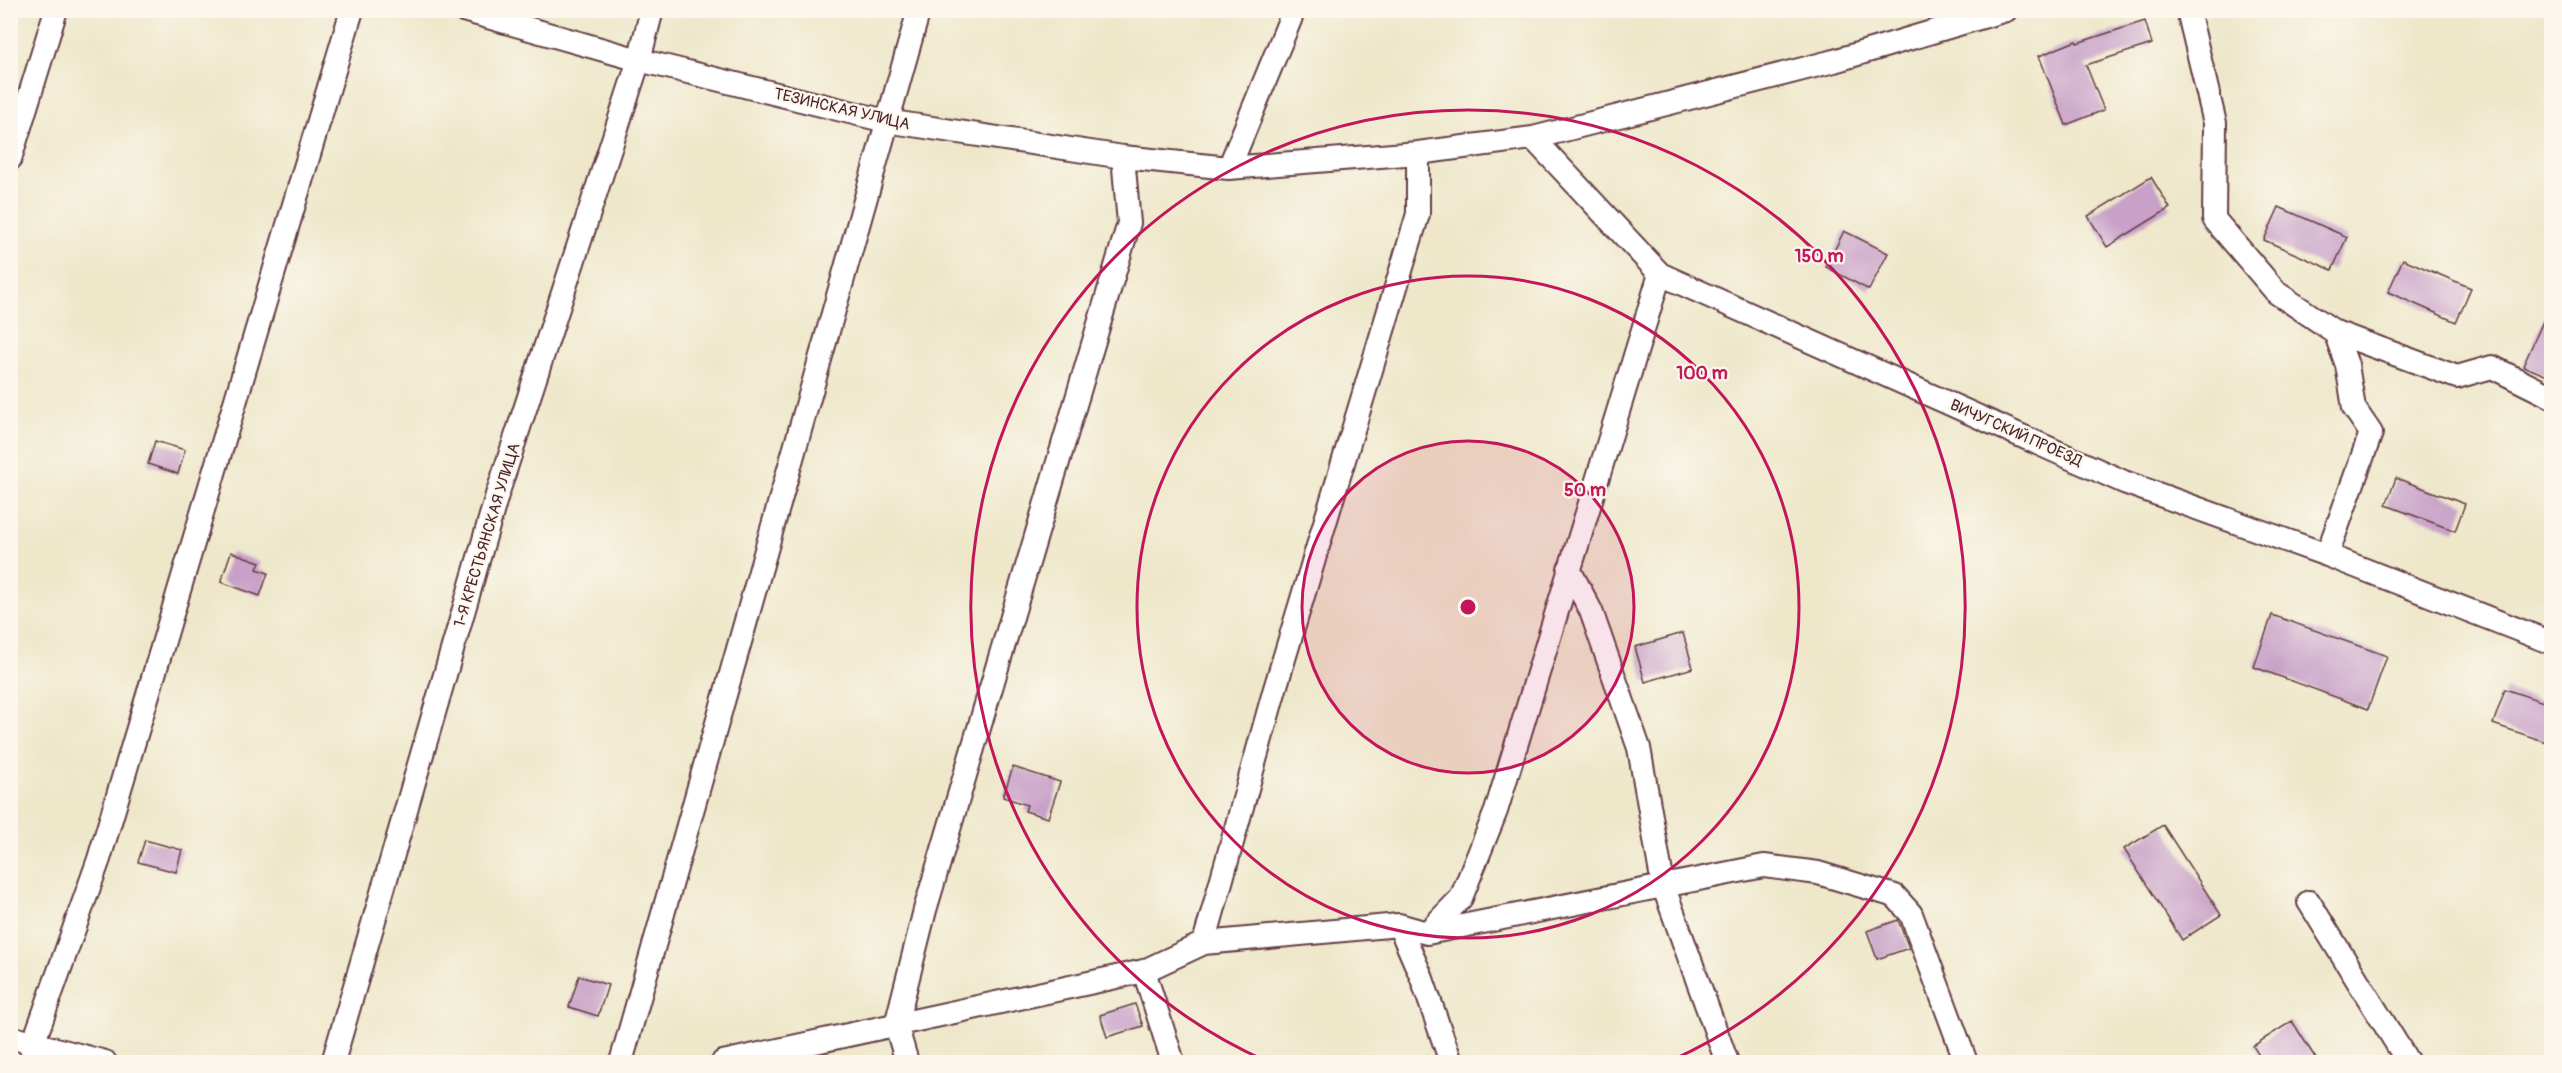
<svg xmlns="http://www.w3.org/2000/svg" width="2562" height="1073" font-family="Pangolin,sans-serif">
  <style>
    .building { fill: #c8a0c8 }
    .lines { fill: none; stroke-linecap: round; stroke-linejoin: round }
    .minor-casing { stroke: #633d43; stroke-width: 26 }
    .minor { stroke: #fff; stroke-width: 22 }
    .ring { fill: none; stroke: #c2185b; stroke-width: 3 }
    .labels { text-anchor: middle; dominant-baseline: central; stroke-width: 4.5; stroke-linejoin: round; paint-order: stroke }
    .street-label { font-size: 16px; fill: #4a1f2b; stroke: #fbf7ec }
    .centre { fill: #c2185b; stroke: #fbf7ec; stroke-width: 3 }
    .ring-label { font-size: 18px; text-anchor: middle; font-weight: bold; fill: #c2185b; stroke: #fbf7ec; stroke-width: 4.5; stroke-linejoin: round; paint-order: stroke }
  </style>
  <rect width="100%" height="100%" fill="#fbf7ec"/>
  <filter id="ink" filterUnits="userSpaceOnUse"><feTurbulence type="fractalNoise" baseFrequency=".0167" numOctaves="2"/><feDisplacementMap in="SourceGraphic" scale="12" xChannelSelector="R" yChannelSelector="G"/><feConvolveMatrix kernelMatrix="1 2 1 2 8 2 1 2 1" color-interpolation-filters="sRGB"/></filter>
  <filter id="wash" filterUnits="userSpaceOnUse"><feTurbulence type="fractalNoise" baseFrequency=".008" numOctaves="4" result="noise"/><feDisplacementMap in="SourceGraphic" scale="24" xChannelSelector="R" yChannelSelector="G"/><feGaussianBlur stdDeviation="1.35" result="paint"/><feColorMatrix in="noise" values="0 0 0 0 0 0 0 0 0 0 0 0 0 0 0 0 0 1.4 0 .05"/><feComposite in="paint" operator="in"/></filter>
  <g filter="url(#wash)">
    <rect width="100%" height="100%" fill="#eee7ca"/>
    <g id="blocks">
      <path class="building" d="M2145,21l7,23 -66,21 18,45 -38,15 -27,-69 37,-15 1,2z
        M2151,177l19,31 -63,39 -19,-31z
        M2279,207l68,30 -15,33 -68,-30z
        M1844,231l44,22 -19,37 -43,-23z
        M2403,259l68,29 -15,34 -68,-30z
        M2552,301v77l-29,-12z
        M155,441l30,9 -7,24 -30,-10z
        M2396,478l69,26 -10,27 -69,-26z
        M231,552l29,10 -3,7 11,4 -8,23 -39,-14z
        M2272,615l115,41 -19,53 -114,-42z
        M1683,633l10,35 -48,14 -10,-35z
        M2505,689l47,16v39l-59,-20z
        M1013,767l47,15 -12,36 -23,-7 2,-6 -24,-8z
        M2163,825l58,90 -39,25 -58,-91z
        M145,840l37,10 -6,22 -38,-10z
        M1898,920l11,28 -32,11 -10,-28z
        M579,976l29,9 -10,31 -29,-9z
        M1135,1004l8,22 -36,11 -7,-22z
        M2292,1021l26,41h-55l-10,-16z"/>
    </g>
  </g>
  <g filter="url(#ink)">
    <use href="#blocks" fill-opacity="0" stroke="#633d43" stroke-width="1.5"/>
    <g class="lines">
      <g class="minor-casing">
        <path id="minor" d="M463,10l176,50 247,61 237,36 106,11 189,-15 115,-15 301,-77 172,-51
          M2188,10l27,113 -1,96 63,74 58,39 122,45 35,-10 60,30
          M1533,138l127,136 464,208 203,73 225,88
          M10,159l46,-149
          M1229,168l65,-158
          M2327,555l44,-122 -17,-25 -7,-43 -12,-33
          M1569,569l22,42 48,137 24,137 64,177
          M2309,902l99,160
          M1399,925l22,51 30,86
          M1427,933l34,-35 35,-87 164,-537
          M1204,943l70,-251 144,-478v-61
          M1144,971l29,91
          M10,1037l95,25
          M31,1062l2,-18 66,-185 253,-849
          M333,1062l164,-567 142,-435 13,-50
          M621,1062l298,-1052
          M723,1062l421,-91 60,-28 195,-18 28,8 337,-67 54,7 77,23 16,18 55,148
          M907,1062l-11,-37 29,-115 204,-687 -6,-66"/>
      </g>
      <use href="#minor" class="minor"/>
    </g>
  </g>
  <circle cx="1468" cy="607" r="166" fill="#c2185b" fill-opacity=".12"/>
  <g class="ring">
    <circle cx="1468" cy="607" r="166"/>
    <circle cx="1468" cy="607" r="331"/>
    <path d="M1266 1061A497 497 0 1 1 1670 1061"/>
  </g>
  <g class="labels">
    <g class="street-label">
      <text transform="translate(842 109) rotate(13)">ТЕЗИНСКАЯ УЛИЦА</text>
      <text transform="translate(2016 433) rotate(24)">ВИЧУГСКИЙ ПРОЕЗД</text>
      <text transform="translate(487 535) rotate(-73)">1-Я КРЕСТЬЯНСКАЯ УЛИЦА</text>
    </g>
  </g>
  <circle cx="1468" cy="607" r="9" class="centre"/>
  <g class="ring-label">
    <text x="1819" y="262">150 m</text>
    <text x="1702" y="379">100 m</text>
    <text x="1585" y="496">50 m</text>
  </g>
  <rect width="2562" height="1073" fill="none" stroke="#fbf7ec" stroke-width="36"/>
</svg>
